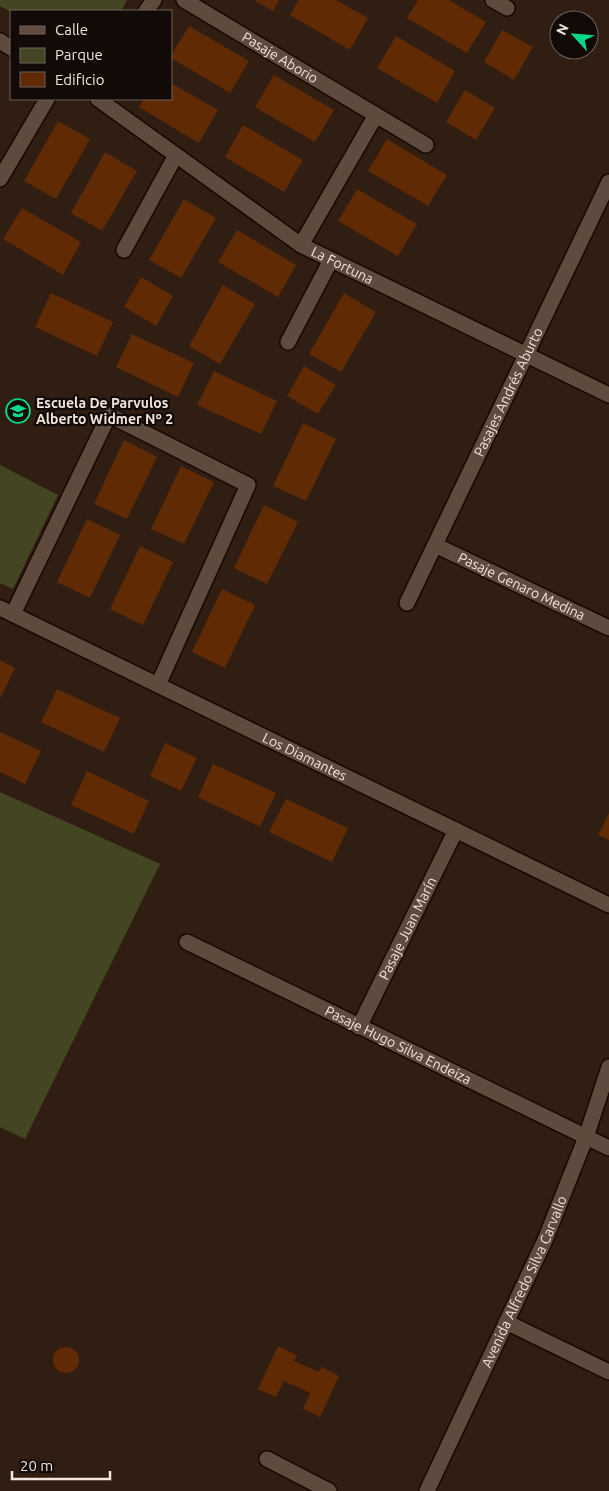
<svg xmlns="http://www.w3.org/2000/svg" width="609" height="1491" font-family="Ubuntu,sans-serif">
  <style>
    .green { fill: #444623 }
    .building { fill: #5f2a04 }
    .lines { fill: none; stroke-linecap: round; stroke-linejoin: round }
    .minor-casing { stroke: #170701; stroke-width: 18 }
    .minor { stroke: #5f4a3e; stroke-width: 15 }
    .labels { text-anchor: middle; dominant-baseline: central; stroke-width: 4.5; stroke-linejoin: round; paint-order: stroke }
    .street-label { font-size: 14px; fill: #f2e6de; stroke: #120a06 }
    .poi-label { font-size: 14px; font-weight: bold; fill: #f2e6de; stroke: #120a06; text-anchor: start }
  </style>
  <rect width="100%" height="100%" fill="#301e13"/>
  <path class="green" d="M0,0h127l-6,11 -110,1 -11,-6z
    M0,465l58,30 -45,94 -13,-6z
    M0,792l160,72 -135,275 -25,-12z"/>
  <path class="building" d="M254,0h25l-6,11z
    M299,0h37l32,18 -18,32 -60,-35z
    M418,0h31l37,22 -19,31 -60,-35z
    M189,26l60,35 -19,32 -59,-35v-3z
    M502,30l31,17 -19,33 -30,-18z
    M396,36l59,35 -18,32 -60,-35z
    M274,75l60,35 -19,32 -60,-35z
    M171,83l47,27 -19,33 -60,-36 5,-8h27z
    M465,90l30,18 -19,32 -30,-18z
    M58,121l32,18 -34,60 -32,-18z
    M243,125l60,35 -19,32 -59,-35z
    M387,139l60,36 -19,31 -60,-35z
    M105,152l32,19 -35,60 -31,-18z
    M357,189l60,35 -19,32 -60,-35z
    M184,199l32,19 -35,60 -32,-18z
    M22,208l59,34 -18,33 -60,-36z
    M237,230l59,35 -18,32 -60,-35z
    M141,277l32,19 -17,30 -32,-19z
    M223,285l32,19 -35,60 -31,-18z
    M51,293l62,29 -16,34 -62,-29z
    M344,293l32,19 -35,60 -32,-18z
    M132,334l62,29 -16,34 -62,-30z
    M304,366l32,19 -18,29 -31,-18z
    M214,371l63,30 -16,33 -64,-29z
    M303,423l33,16 -30,62 -33,-15z
    M124,440l33,17 -30,62 -33,-15z
    M181,466l33,16 -30,62 -33,-15z
    M264,505l34,17 -31,62 -33,-16z
    M87,519l33,16 -30,63 -33,-16z
    M140,546l33,16 -30,63 -33,-16z
    M222,589l33,16 -30,63 -33,-16z
    M0,660l15,8 -15,31z
    M57,689l63,29 -16,34 -63,-30z
    M0,732l41,19 -16,33 -25,-12z
    M165,743l32,15 -16,33 -31,-15z
    M213,764l63,29 -16,34 -62,-30z
    M87,771l62,30 -15,33 -63,-29z
    M286,799l62,29 -16,34 -63,-30z
    M609,813v27l-11,-5z
    M278,1346l19,9 -3,6 25,11 3,-5 17,9 -19,41 -17,-8 7,-16 -26,-12 -8,16 -18,-8z
    M53 1360a13 13 0 1 1 26 0a13 13 0 1 1-26 0Z"/>
  <g class="lines">
    <g class="minor-casing">
      <g id="minor">
        <path id="s1" d="M184,0l242,145"/>
        <path d="M493,0l14,8"/>
        <path d="M146,11l8,-11"/>
        <path d="M0,41l11,7"/>
        <path id="s2" d="M98,99l203,146 308,150"/>
        <path d="M0,179l47,-80"/>
        <path d="M301,245l75,-130"/>
        <path d="M124,250l52,-95"/>
        <path d="M288,342l43,-82"/>
        <path id="s3" d="M435,545l174,83"/>
        <path id="s4" d="M407,603l202,-421"/>
        <path id="s5" d="M0,608l609,297"/>
        <path d="M13,614l96,-199 139,70 -90,200"/>
        <path id="s6" d="M187,942l422,206"/>
        <path id="s7" d="M359,1027l97,-197"/>
        <path d="M506,1322l103,50"/>
        <path d="M267,1459l62,32"/>
        <path id="s8" d="M427,1491l118,-251 41,-103 23,-70"/>
      </g>
    </g>
    <use href="#minor" class="minor"/>
  </g>
  <defs>
    <g id="school-ring" transform="scale(1.25)"><circle r="9.5" fill="#120a06" stroke="#03d98b" stroke-width="1.5"/><path d="M0-5L7-2L0 1L-7-2ZM-4 1L0 2.5L4 1V4Q0 6-4 4Z" fill="#03d98b"/></g>
  </defs>
  <g fill-rule="evenodd">
    <use href="#school-ring" x="18" y="411"/>
  </g>
  <g class="labels">
    <g class="street-label">
      <text stroke="none"><textPath href="#s1" startOffset="112">Pasaje Aborio</textPath></text>
      <text stroke="none"><textPath href="#s2" startOffset="296">La Fortuna</textPath></text>
      <text stroke="none"><textPath href="#s4" startOffset="234">Pasajes Andrés Aburto</textPath></text>
      <text stroke="none"><textPath href="#s3" startOffset="96">Pasaje Genaro Medina</textPath></text>
      <text stroke="none"><textPath href="#s5" startOffset="339">Los Diamantes</textPath></text>
      <text stroke="none"><textPath href="#s7" startOffset="110">Pasaje Juan Marín</textPath></text>
      <text stroke="none"><textPath href="#s6" startOffset="235">Pasaje Hugo Silva Endeiza</textPath></text>
      <text stroke="none"><textPath href="#s8" startOffset="231">Avenida Alfredo Silva Carvallo</textPath></text>
    </g>
    <g class="poi-label">
      <text x="36" y="403">Escuela De Parvulos<tspan x="36" dy="16">Alberto Widmer Nº 2</tspan></text>
    </g>
  </g>
  <rect x="10" y="10" width="162" height="90" fill="#120a06" stroke="#6c625c"/>
  <rect x="20" y="26" width="25" height="8" fill="#5f4a3e" stroke="#6c625c"/>
  <text x="55" y="35" font-size="15" fill="#f2e6de">Calle</text>
  <rect x="20" y="48" width="25" height="15" fill="#444623" stroke="#6c625c"/>
  <text x="55" y="60" font-size="15" fill="#f2e6de">Parque</text>
  <rect x="20" y="72" width="25" height="15" fill="#5f2a04" stroke="#6c625c"/>
  <text x="55" y="85" font-size="15" fill="#f2e6de">Edificio</text>
  <g transform="translate(574 35) rotate(296)"><circle r="24" fill="#120a06" stroke="#6c625c"/>
  <path d="M0-4L9 19L0 12L-9 19Z" fill="#03d98b"/>
  <text y="-8" font-size="14" font-weight="bold" text-anchor="middle" fill="#f2e6de">N</text>
  </g>
  <path d="M12 1471v8h98v-8" fill="none" stroke="#f2e6de" stroke-width="2.5"/>
  <text x="20" y="1471" font-size="15" fill="#f2e6de" stroke="#120a06" stroke-width="4" paint-order="stroke">20 m</text>
</svg>
